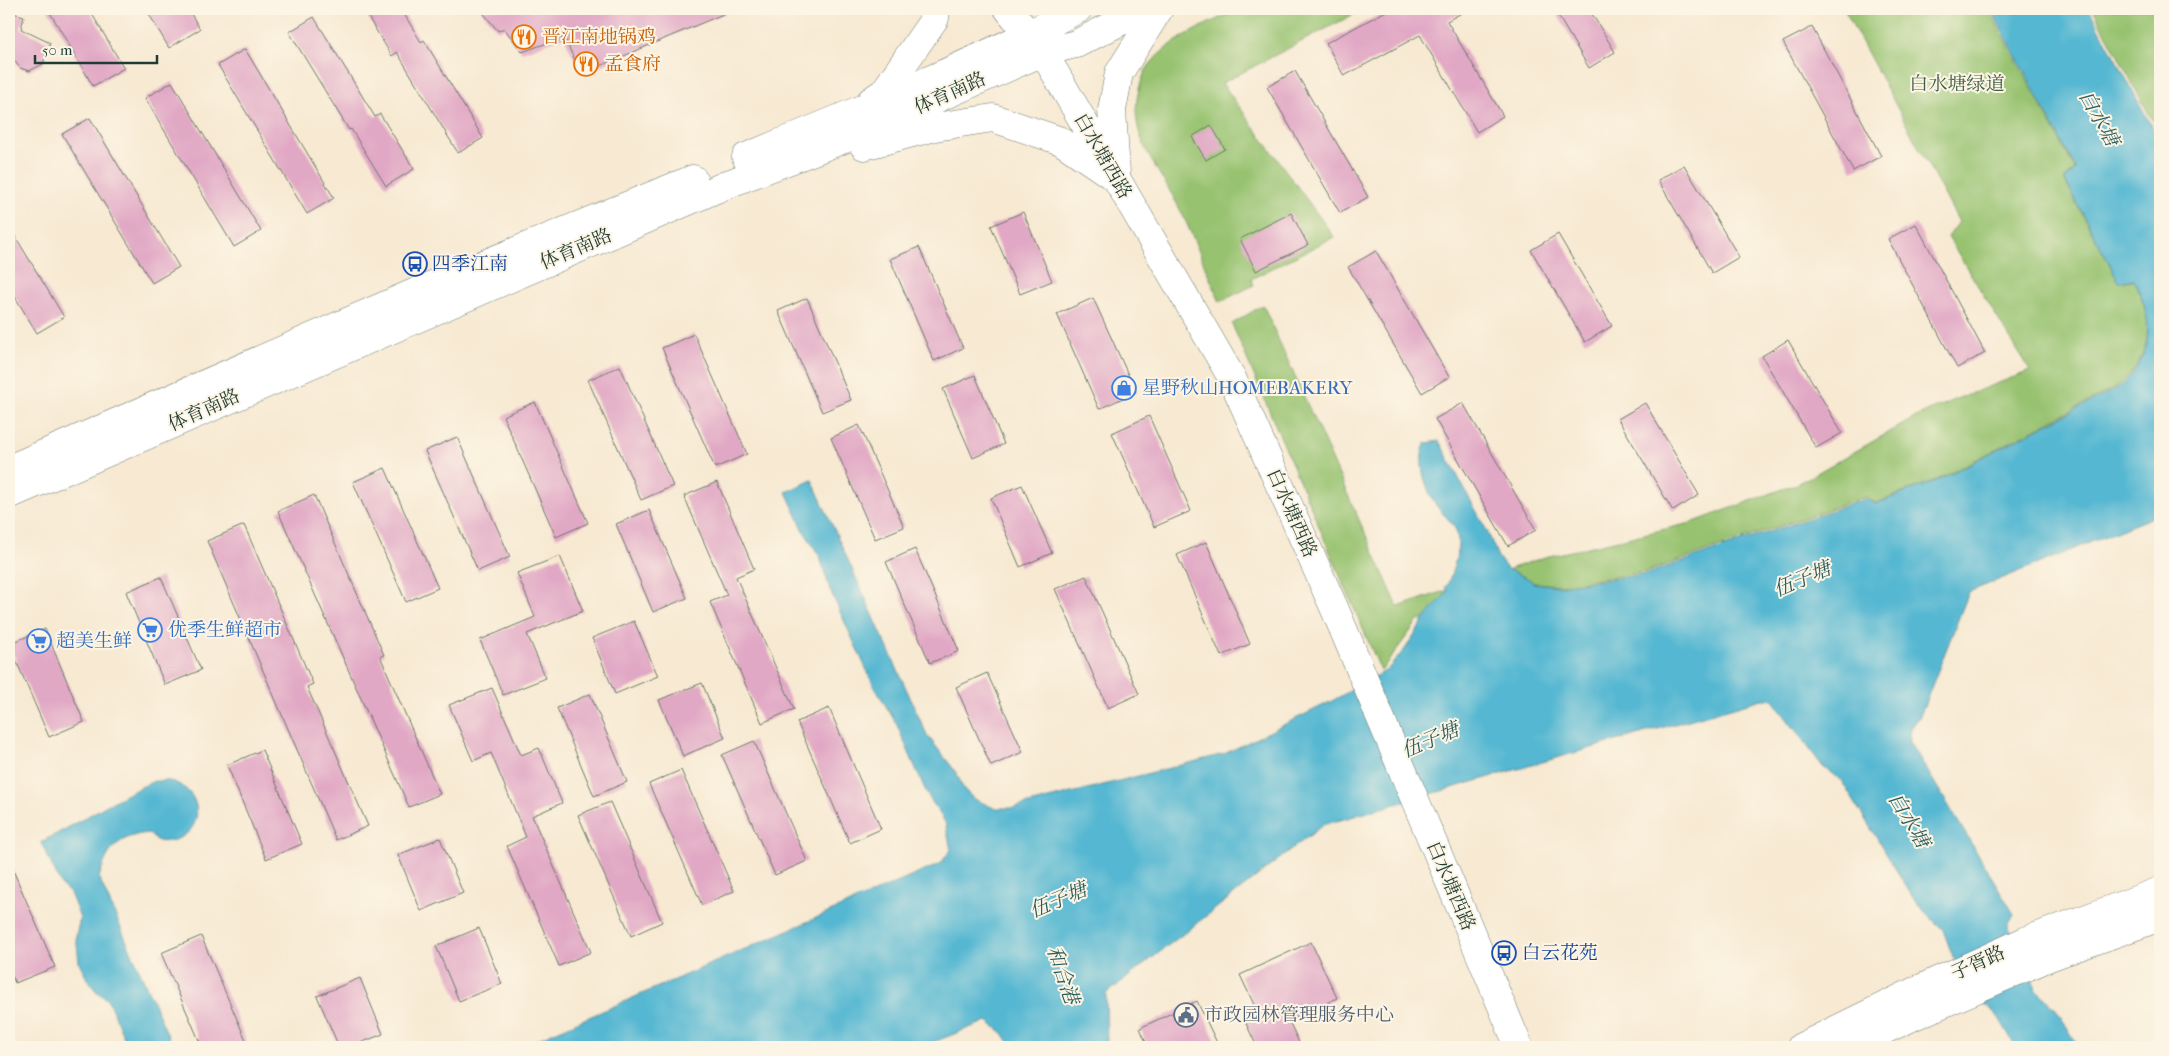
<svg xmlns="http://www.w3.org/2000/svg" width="2169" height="1056" font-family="'IM FELL French Canon','Noto Serif SC',serif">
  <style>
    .green { fill: #97c270; stroke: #5b8052 }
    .water { fill: #54b7d2; stroke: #3a7a83 }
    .building { fill: #e1a8c5 }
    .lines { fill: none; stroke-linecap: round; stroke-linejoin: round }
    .secondary-casing { stroke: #6b796b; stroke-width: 29 }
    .secondary { stroke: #fff; stroke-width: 28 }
    .labels { text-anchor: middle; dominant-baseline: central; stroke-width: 4; stroke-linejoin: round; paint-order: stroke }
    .food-label { font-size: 19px; fill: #c56008; stroke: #fcf5e5; text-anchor: start }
    .park-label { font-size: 19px; fill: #3d5e43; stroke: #fcf5e5 }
    .street-label { font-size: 19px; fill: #1f3d34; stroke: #fcf5e5 }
    .transit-label { font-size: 19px; fill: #164399; stroke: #fcf5e5; text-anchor: start }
    .shop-label { font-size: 19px; fill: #366cbe; stroke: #fcf5e5; text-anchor: start }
    .service-label { font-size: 19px; fill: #4e5e75; stroke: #fcf5e5; text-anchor: start }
    .water-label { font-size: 20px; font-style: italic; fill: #2c5c5c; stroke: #fcf5e5 }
  </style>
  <rect width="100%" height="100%" fill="#fcf5e5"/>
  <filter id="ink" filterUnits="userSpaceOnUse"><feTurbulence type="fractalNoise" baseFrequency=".02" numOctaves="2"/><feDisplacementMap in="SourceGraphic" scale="10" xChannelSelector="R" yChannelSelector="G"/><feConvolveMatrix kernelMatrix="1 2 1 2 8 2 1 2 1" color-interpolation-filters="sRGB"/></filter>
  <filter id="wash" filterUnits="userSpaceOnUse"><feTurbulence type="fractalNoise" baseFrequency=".0096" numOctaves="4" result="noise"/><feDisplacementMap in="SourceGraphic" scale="20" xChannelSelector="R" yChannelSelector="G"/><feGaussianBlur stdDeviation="1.12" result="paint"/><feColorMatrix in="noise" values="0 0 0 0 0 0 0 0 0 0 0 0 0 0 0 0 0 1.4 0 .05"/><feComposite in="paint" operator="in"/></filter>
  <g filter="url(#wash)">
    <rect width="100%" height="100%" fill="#f7e9d2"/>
    <path class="green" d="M1239,9h125l-142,74 112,154 -83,42 3,6 -34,17c-15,-34 -28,-71 -46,-104 -21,-37 -48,-67 -34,-112 2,-8 6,-18 12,-24 21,-25 58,-39 87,-53z
      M1844,9h145l86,160 -11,11 55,102 14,-2c22,39 20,75 -14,106l-181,93 -62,24 -11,-6 -219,75 -86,13 -25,-2 -117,38 -37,50 -149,-347 31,-19 135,302 147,-50 146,-34 108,-40 119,-67 33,-15 79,-30 -82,-134 11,-15z
      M2093,9h67v126z"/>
    <path class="water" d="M1991,9h98l71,133v372l-191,78 -49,124 -11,15 1,11 104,172 -6,11 28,63 16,18 3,1 24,40h-63l-17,-29 -12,-13 -6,-1 -28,-47 -10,-27 -26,-26 -76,-124 -18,-13 -51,-68h-10l-439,126 -217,169 1,53h-95l-9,-14 -16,-12 -66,26h-401l420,-183 11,-14 -6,-28 -18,-28 -31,-71 -22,-37 -44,-96 -10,-33 -15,-24 -19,-41 26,-12 115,255 29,37 7,16 11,11 20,9h19l211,-54 106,-52 57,-32 18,-21 21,-32 22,-26 -3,-4 3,-3c5,-16 13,-34 9,-50 -2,-10 -12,-17 -18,-25 -12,-14 -24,-50 -13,-66l13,-2 49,92 10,24 9,12 24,11 2,3 27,3 86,-12 219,-75 11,5 62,-24 182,-93c34,-31 35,-69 13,-108l-14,3 -54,-102 11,-11z
      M154,781c6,0 14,-1 20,1 32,12 30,54 -5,59 -10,2 -15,-1 -20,-8 -31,3 -42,16 -50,45l74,169h-45l-20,-47 -12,-9 -9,-12 -8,-17 -3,-26 4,-18 -10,-25 -9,-8 -20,-43c38,-19 74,-44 113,-61z"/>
    <g id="blocks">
      <path class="building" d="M48,9h41l35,59 -31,18z
        M146,9h42l12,20 -31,19z
        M363,9h38l20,33 3,-2 59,98 -25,15 -61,-101 -5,4z
        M480,9h255l-154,65 -17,-37 -42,15 -18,-24 -6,3z
        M1390,9h79l-22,12 56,95 -26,16 -57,-97 -76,41 -18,-33z
        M1554,9h35l26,43 -26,16z
        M9,12l15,4 -3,13 29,14 -7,21 -14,7 -9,-3 -6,-8h-5z
        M314,17l61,100 5,-3 34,55 -28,17 -35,-57 -2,1 -60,-98z
        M1812,27l69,129 -28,15 -70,-129z
        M245,49l89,149 -27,16 -89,-149z
        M1295,71l73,126 -28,16 -73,-126z
        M172,82l89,149 -27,16 -89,-149z
        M90,118l89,149 -27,16 -90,-149z
        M1211,125l14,24 -19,11 -14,-23z
        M1684,165l55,92 -27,16 -54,-93z
        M1023,212l29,69 -32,13 -29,-68z
        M1291,213l17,32 -52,26 -16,-32z
        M1916,224l69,129 -28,15 -69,-129z
        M9,226l55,91 -27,16 -28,-46z
        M1558,234l54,92 -27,16 -54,-92z
        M919,247l44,101 -29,13 -44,-102z
        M1376,251l73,126 -27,16 -74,-126z
        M807,298l44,102 -29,12 -44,-101z
        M1093,298l43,94 -37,17 -42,-95z
        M694,334l53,120 -32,14 -53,-120z
        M1788,340l54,93 -26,15 -54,-92z
        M620,366l53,120 -32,14 -53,-120z
        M975,375l29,69 -31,14 -30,-69z
        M535,402l53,121 -32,14 -53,-121z
        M1463,403l73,127 -28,16 -73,-127z
        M1645,403l54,92 -26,16 -55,-92z
        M1149,416l42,95 -37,16 -42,-94z
        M859,425l45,102 -29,12 -44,-101z
        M457,437l53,120 -32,14 -53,-120z
        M385,468l53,120 -32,14 -53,-120z
        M717,482l37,87 -18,8 58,132 -32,14 -52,-121 17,-7 -43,-99z
        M1022,485l30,68 -32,14 -29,-69z
        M314,495l70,160 -4,1 60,138 -31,13 -131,-296z
        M649,510l38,88 -34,14 -37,-88z
        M244,525l69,159 -6,3 61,139 -32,14 -129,-299z
        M1206,542l44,102 -29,12 -44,-101z
        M915,549l44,102 -29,12 -44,-101z
        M560,556l23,55 -56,23 19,44 -43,17 -23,-55 55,-23 -18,-44z
        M1086,576l53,118 -31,14 -53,-119z
        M161,577l40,93 -36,15 -39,-93z
        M634,621l24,55 -43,18 -23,-56z
        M45,629l39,93 -35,15 -40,-93z
        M987,673l36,79 -32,14 -35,-79z
        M702,683l23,55 -42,18 -24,-56z
        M492,688l29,67 18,-7 23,55 -30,13 59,136 -32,14 -52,-120 19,-9 -35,-84 -18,8 -24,-56z
        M590,694l37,88 -33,14 -37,-88z
        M829,708l52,121 -31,14 -53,-121z
        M754,741l53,120 -32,14 -53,-120z
        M262,750l40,94 -36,15 -39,-94z
        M681,770l53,121 -32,14 -53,-121z
        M610,802l52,120 -31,14 -53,-121z
        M440,838l23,55 -42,18 -23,-56z
        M9,861l46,106 -40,16 -6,-15z
        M479,928l23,56 -43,17 -23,-55z
        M201,936l48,111h-47l-41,-94z
        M1311,942l26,56 -48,23 12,26h-44l-13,-28 14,-6 -18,-38z
        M360,978l23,56 -33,13h-11l-22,-51z
        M1197,1001l22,46h-71l-8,-19z"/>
    </g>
  </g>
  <g filter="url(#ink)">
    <use href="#blocks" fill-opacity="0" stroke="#6b796b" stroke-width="1"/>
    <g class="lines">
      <g class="secondary-casing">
        <path id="secondary" d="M1008,9l35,43 189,326 104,234 183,435
          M871,101l13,-9 51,-74 1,-9
          M864,146l71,-19 58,-9 68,23 50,34
          M746,157c112,-46 225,-92 332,-148
          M1116,173l-4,-63 7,-37 40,-64
          M9,469l416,-181 268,-109
          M9,495l719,-311 119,-46 196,-86 33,-8 69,-35
          M1801,1047l112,-55 112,-51 135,-50
          M1848,1047l64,-30 140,-61 108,-39"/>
      </g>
      <use href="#secondary" class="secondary"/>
    </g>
  </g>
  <defs>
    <g id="restaurant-ring" transform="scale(1.25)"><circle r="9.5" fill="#fcf5e5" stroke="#e8710a" stroke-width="1.5"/><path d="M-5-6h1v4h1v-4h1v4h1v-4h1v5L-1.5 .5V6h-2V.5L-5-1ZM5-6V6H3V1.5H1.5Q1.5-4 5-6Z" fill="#e8710a"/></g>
    <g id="bus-ring" transform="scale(1.25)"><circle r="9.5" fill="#fcf5e5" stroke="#1a4fb4" stroke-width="1.5"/><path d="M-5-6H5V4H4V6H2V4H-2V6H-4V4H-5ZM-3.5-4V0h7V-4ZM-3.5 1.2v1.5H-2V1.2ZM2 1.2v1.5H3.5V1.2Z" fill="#1a4fb4"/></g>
    <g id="shop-ring" transform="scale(1.25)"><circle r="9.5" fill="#fcf5e5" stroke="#3f7fe0" stroke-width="1.5"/><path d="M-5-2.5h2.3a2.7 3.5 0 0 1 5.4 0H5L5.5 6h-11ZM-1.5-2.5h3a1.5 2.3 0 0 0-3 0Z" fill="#3f7fe0"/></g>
    <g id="supermarket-ring" transform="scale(1.25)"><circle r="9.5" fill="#fcf5e5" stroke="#3f7fe0" stroke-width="1.5"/><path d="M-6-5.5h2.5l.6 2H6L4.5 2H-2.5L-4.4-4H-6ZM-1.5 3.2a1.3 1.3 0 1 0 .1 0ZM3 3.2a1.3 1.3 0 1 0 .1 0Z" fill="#3f7fe0"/></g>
    <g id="civic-ring" transform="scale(1.25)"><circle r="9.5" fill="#fcf5e5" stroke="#5c6f8a" stroke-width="1.5"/><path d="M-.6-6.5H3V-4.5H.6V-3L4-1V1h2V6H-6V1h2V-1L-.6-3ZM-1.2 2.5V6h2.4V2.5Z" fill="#5c6f8a"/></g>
  </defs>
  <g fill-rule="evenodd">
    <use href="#restaurant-ring" x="524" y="37"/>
    <use href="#restaurant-ring" x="586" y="64"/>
    <use href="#bus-ring" x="415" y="264"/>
    <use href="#shop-ring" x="1124" y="388"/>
    <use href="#supermarket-ring" x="150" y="630"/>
    <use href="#supermarket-ring" x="39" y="641"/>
    <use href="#bus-ring" x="1504" y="953"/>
    <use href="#civic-ring" x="1186" y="1015"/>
  </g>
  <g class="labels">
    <g class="food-label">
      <text x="542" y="37">晋江南地锅鸡</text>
      <text x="604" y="64">孟食府</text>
    </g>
    <g class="park-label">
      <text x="1957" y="84">白水塘绿道</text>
    </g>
    <g class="street-label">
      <text transform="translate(950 93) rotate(-24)">体育南路</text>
      <text transform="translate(1103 156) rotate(60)">白水塘西路</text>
      <text transform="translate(576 249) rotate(-23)">体育南路</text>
      <text transform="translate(204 410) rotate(-24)">体育南路</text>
      <text transform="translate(1292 513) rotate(66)">白水塘西路</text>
      <text transform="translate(1451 886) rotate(67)">白水塘西路</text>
      <text transform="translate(1978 963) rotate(-24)">子胥路</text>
    </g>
    <g class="transit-label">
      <text x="432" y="264">四季江南</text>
      <text x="1522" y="953">白云花苑</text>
    </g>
    <g class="shop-label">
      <text x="1142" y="388">星野秋山HOMEBAKERY</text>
      <text x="168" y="630">优季生鲜超市</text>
      <text x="56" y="641">超美生鲜</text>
    </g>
    <g class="service-label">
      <text x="1204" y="1015">市政园林管理服务中心</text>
    </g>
    <g class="water-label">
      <text transform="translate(2099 118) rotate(61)">白水塘</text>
      <text transform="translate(1802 579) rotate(-23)">伍子塘</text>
      <text transform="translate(1430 740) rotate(-23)">伍子塘</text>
      <text transform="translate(1909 820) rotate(59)">白水塘</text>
      <text transform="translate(1058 900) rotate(-23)">伍子塘</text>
      <text transform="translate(1063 975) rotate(71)">和合港</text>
    </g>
  </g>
  <rect width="2169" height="1056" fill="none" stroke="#fcf5e5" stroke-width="30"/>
  <path d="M35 55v8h122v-8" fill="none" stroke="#1f3d34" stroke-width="2.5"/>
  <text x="42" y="55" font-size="15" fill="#1f3d34" stroke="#fcf5e5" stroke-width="4" paint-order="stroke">50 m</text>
</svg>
